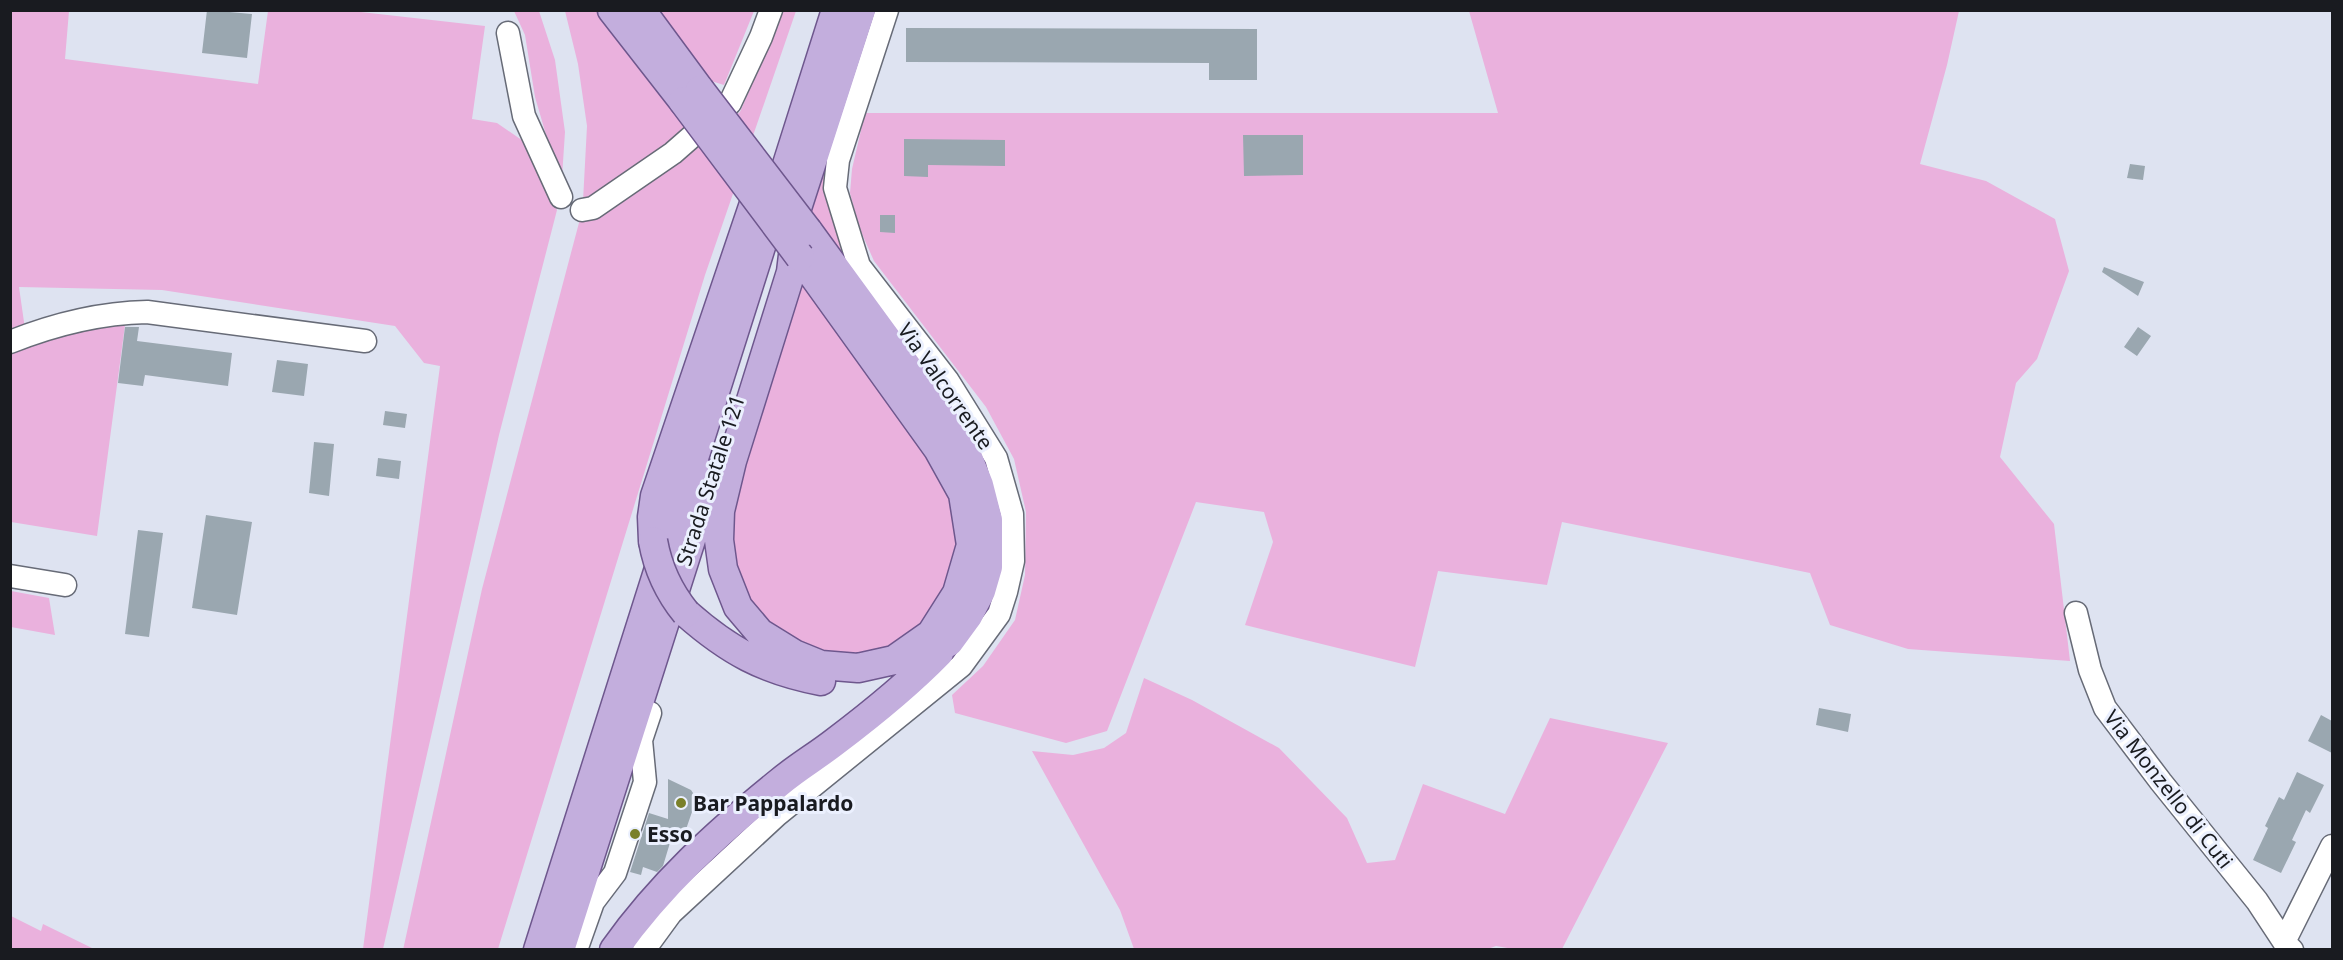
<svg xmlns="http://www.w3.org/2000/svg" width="2343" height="960" font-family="'Noto Sans',sans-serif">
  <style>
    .green { fill: #eab1dd }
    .building { fill: #9aa7b0 }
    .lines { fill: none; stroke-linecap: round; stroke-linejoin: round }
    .minor-casing { stroke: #676b77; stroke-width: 25 }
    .major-casing { stroke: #6e578d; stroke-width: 31 }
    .minor { stroke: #fff; stroke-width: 22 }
    .major { stroke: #c3aedd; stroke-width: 28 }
    .major-bridge-casing { stroke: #6e578d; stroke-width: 31; stroke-linecap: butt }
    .major-bridge { stroke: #c3aedd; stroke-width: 28 }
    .poi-dot { fill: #7a802a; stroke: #ebf0fe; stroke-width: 2 }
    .labels { text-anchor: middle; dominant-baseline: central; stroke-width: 6; stroke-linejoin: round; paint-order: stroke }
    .street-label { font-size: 21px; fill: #191b20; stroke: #ebf0fe }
    .poi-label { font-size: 21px; font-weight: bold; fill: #191b20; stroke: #ebf0fe; text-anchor: start }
  </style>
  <rect width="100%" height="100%" fill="#dee3f1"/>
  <path class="green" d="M11,11h58l-4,48 193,25 10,-73h84l133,15 -13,93 25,4 29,20 19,46 12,21 -58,225 -116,514h-20l77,-583 -16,-3 -29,-37 -233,-36 -143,-3 6,42 -14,5z
    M514,11h25l16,49 10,72 -3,45 -6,-8 -21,-72 -10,-62z
    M565,11h38l87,115 -88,65 -19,10 4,-75 -9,-62z
    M656,11h98l-30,74 -13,-4z
    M783,11h13l-91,264 -207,674 -95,1 79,-361 98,-370 122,-78 38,-29z
    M1469,11h490l-12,54 -27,99 66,17 69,38 14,52 -32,88 -21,24 -16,74 54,67 16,137 -162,-12 -78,-24 -20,-52 -248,-51 -15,63 -109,-14 -23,96 -170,-42 28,-83 -9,-30 -68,-10 -89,229 -41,12 -111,-30 -3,-18 31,-29 32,-46 10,-45 1,-63 -12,-53 -28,-52 -112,-146 -15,-34 -9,-34 2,-24 13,-56h633z
    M823,173l21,87 -30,-41 -3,-13z
    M797,273l134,182 20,41 5,38 -1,29 -25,58 -44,32 -57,5 -68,-37 -29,-55 -1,-61z
    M119,322l6,3 -28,211 -86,-14v-172l18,-7z
    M11,591l38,7 6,37 -44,-8z
    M1144,678l48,22 87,48 68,70 20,45 28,-3 28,-76 82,30 45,-96 118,25 -106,206 -43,1 -23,-4 -11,4 -351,-1 -14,-39 -88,-159 41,4 31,-7 22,-15z
    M11,916l30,15 2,-7 51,25h-83z"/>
  <path class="building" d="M207,10l45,4 -5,44 -45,-5z
    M906,28l351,1v51h-48v-17l-303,-1z
    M1243,135h60v40l-59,1z
    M904,139l101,1v26l-77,-1v12l-24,-1z
    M2130,164l15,2 -2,14 -16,-2z
    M880,215h15v18l-15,-1z
    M2104,267l40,15 -6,14 -36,-24z
    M125,327h14l-2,14 95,12 -4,33 -83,-11 -2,11 -25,-3z
    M2138,327l13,9 -14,20 -13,-9z
    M277,360l31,4 -4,32 -32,-4z
    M385,411l22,3 -2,14 -22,-3z
    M314,442l20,2 -5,52 -20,-3z
    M378,458l23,3 -2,18 -23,-3z
    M206,515l46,7 -15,93 -45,-7z
    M138,530l25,3 -14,104 -24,-3z
    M1819,708l32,6 -3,18 -32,-7z
    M2321,715l11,6v32l-24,-12z
    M2297,772l27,13 -14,28 -4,-3 -14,30 4,2 -15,31 -28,-13 15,-32 -3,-2 14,-29 5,3z
    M668,779l23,11 4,6 -2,13 -10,29 -11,-2 -9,30 -6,6 -14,-5 -2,8 -11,-3 19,-59 19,6z"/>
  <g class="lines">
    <g class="minor-casing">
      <path id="minor" d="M508,33l16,83 37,81
        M582,210l11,-2 80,-55 57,-50 31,-66 10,-27
        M10,342c45,-18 89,-29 137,-30l218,29
        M10,576l55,9
        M2076,613l14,57 15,38 56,74 96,119 27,41 8,8
        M2284,942l48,-96
        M576,950l17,-48 22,-29 30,-91 -4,-42 9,-27
        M644,950l27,-37 106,-98 184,-149 38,-52 7,-22 7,-31 -1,-47 -16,-56 -48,-77 -89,-115 -24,-78 3,-28 49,-150"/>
    </g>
    <g class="major-casing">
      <path id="major" d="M612,10l71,91
        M641,10l59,80
        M796,230l-5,42 -59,189 -12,50 -1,29 4,29 15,38 22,26 34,21 27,11 37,3 36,-8 37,-26 26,-41 14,-48 -8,-51 -25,-45 -138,-192
        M808,231l119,163 40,61 12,30 9,35v47l-7,24 -13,25 -19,26 -32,19
        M789,233l72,-223
        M653,541l-1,-24 3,-21 108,-319
        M686,613c43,38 78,57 135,68
        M538,950l298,-940
        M560,950l152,-476
        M614,950c46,-65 104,-118 166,-168 18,-15 37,-26 55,-40 37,-28 72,-56 104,-89"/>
    </g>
    <use href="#minor" class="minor"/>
    <use href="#major" class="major"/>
    <g class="major-bridge-casing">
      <path id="major-bridge" d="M700,90l108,141
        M683,101l117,156
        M653,541c5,28 15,50 33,72"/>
    </g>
    <use href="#major-bridge" class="major-bridge"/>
  </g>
  <g class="poi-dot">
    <circle cx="681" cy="803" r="6"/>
    <circle cx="635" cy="834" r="6"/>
  </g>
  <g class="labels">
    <g class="street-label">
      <text transform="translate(946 386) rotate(55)">Via Valcorrente</text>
      <text transform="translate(710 480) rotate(-72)">Strada Statale 121</text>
      <text transform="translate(2169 789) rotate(52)">Via Monzello di Cuti</text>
    </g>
    <g class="poi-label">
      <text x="693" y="803">Bar Pappalardo</text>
      <text x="647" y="834">Esso</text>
    </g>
  </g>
  <rect width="2343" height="960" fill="none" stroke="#191b20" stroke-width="24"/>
</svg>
